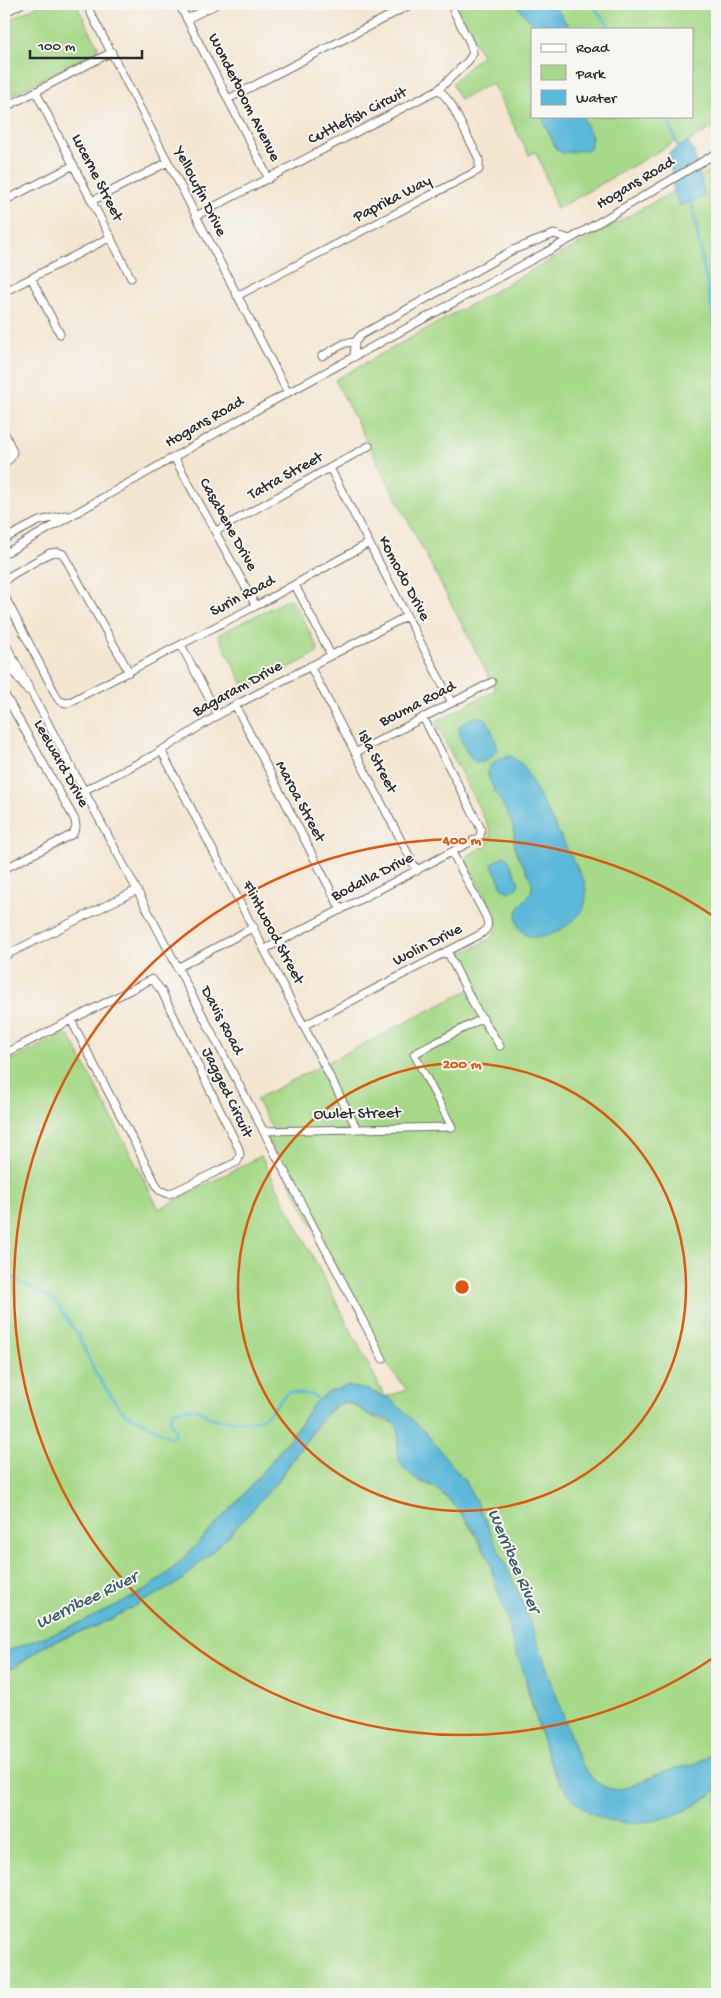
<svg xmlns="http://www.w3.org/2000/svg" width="721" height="1998" font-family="'Gochi Hand',sans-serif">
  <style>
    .green { fill: #a6d988; stroke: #68825a; fill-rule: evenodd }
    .water { fill: #5ab8d9; stroke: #427282 }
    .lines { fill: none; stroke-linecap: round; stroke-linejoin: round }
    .stream { stroke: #5ab8d9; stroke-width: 2.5 }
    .minor-casing { stroke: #716c65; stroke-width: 9 }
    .minor { stroke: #fff; stroke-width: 7 }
    .ring { fill: none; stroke: #df570e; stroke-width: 2.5 }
    .labels { text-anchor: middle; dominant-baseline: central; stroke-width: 4; stroke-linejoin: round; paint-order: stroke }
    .street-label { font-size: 16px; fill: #2b2b2b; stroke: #f6f6f2 }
    .water-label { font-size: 18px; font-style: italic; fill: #3b5c68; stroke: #f6f6f2 }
    .centre { fill: #df570e; stroke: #f6f6f2; stroke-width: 2.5 }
    .ring-label { font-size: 15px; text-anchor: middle; font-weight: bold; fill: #df570e; stroke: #f6f6f2; stroke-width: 4; stroke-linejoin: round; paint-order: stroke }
  </style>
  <rect width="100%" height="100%" fill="#f6f6f2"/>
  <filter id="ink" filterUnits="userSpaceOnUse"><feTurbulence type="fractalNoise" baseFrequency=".02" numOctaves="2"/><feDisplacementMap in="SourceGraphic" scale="10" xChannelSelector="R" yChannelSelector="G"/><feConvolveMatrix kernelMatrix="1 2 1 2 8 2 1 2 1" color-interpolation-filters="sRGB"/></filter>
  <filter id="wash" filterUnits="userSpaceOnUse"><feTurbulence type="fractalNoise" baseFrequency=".0096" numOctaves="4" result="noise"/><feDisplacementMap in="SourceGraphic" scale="20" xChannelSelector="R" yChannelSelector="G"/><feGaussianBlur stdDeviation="1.12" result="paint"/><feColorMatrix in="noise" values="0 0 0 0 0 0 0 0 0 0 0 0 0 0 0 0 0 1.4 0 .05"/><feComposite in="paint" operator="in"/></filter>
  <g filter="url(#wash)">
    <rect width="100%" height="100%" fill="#f4e5d0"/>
    <path class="green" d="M41,4h35l22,42 -1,5 -93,48v-76z
      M454,4h263v121l-38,22 -3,-6 -119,68 -16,-46 -6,-11 -6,3 -37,-72 -32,17 -8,-17 30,-28zM532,29h160v87h-160z
      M717,167v1581c-23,22 -28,15 -55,25 -14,4 -26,13 -40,16 -23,5 -40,-21 -47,-39l-29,-84 -23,-63 -42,-92 -17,-31 -72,-80 -78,3c-32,48 -69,91 -109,133 -20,21 -39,42 -65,57 -43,25 -90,42 -136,59v-588l60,-30 5,1 90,174 102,-53 124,241 22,-7 -24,-31 -120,-228 10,-1 -17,-31 219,-112 -15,-28 2,-5 30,-16 6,-12 -3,-9 -29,-57 1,-4 21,-12 3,-12 -54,-107 1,-5 58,-30 -161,-310z
      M289,599l4,2 25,47 -1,5 -71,37 -28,-55z
      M346,1402c10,3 16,9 25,14 14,8 35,0 26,29l21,36 16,6 21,19 14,19 19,32 36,116 5,23 23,72 8,16 110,32 39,-19 8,-8v205h-713v-323l11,-3 31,-23 50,-19 130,-87 52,-58 46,-65 15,-12z"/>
    <path class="water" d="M516,4h38l16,25h-36c-2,-10 -13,-16 -18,-25z
      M541,116h41l10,21 -2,12 -28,4 -6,-4z
      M688,142l6,11 11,43 -25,10 -6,-14 -5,-39z
      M477,716l10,4 8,18 3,11c-7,9 -11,13 -22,14 -10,-9 -17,-24 -17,-37l9,-6z
      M511,756l12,9 62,118c1,9 2,17 -2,26 -8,16 -53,45 -65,16 -8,-21 16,-24 14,-41 -2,-10 -11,-21 -15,-31 -5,-9 -1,-20 -5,-30 -7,-18 -20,-32 -25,-51 6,-11 12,-15 24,-16z
      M504,856l4,3 11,23 -2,6 -9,4 -5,-3 -11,-24 2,-3z
      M347,1386l21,4 24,10 35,34 37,46 17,31 42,92 23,63 29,84c7,18 24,44 47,39 14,-3 26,-12 40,-16 27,-10 32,-3 55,-25v41c-19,18 -48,31 -74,33 -92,9 -99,-84 -119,-149 -3,-11 -9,-21 -12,-31 -2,-9 -3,-18 -6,-27 -3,-11 -7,-20 -11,-31 -2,-9 -3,-18 -7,-26 -8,-22 -33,-56 -52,-70 -12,-8 -22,-7 -32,-20 -15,-18 3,-34 -10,-45 -7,-7 -18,-4 -26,-9 -7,-5 -14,-12 -24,-12 -19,2 -58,70 -73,87 -23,26 -46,51 -72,75 -6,6 -13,13 -20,18 -9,7 -20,11 -29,16 -18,9 -35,20 -53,28 -17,7 -36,11 -52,20 -14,8 -25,20 -41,25v-19l70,-26 67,-33 30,-22 70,-73 50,-60 23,-35 15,-11z"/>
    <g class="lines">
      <path class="stream" d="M591,4l21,25
        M667,116l12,34
        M691,199l26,139
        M4,1273l51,28 23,34 18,39 19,28 11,12 14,6 31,18 4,-3v-5l-6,-9 4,-10c7,-2 15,-3 23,-2 5,1 9,6 13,8 9,4 43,6 51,2 12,-5 18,-19 29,-27l24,3 7,8"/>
    </g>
  </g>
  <g filter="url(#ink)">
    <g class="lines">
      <g class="minor-casing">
        <path id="minor" d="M86,4l202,389
          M179,4l90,175
          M4,13l17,-9
          M187,19l30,-15
          M36,92l95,186
          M228,99l184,-95
          M4,108l108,-56
          M4,201l70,-36
          M92,201l76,-39
          M196,216l243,-127 29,-28 5,-8 -3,-10 -20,-39
          M31,278l29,56
          M4,292l107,-55
          M237,296l242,-126v-11l-28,-55 -12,-15
          M322,356l23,-13 10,-1
          M354,357l1,-15 6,-7 152,-85 41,-16 16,5
          M4,431l9,21 -3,7 -6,4
          M174,457l82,149
          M330,468l122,235
          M216,531l153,-85
          M4,539l35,-18 27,-6
          M4,554l256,-146 312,-170 145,-85
          M4,582l6,-6 40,-23 8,-1 5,2 66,118
          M295,585l36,70
          M4,595l54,104 4,3 6,1 197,-102 104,-58
          M4,641l133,249 246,469
          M181,645l37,70
          M4,659l23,31
          M310,666l107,205
          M4,693l71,127 1,7 -3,7 -69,35
          M235,705l106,205
          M161,750l196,379
          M355,753l137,-71
          M83,791l71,-36 74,-46 179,-93
          M265,949l215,-112 1,-7 -2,-5 -56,-108
          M447,951l29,58 24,37
          M4,956l133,-66
          M177,968l77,-41
          M305,1025l176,-91c7,-5 8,-9 5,-17l-34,-65
          M4,1054l148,-75 9,11 78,159 1,6 -3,7 -68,32 -10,-4 -88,-170
          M263,1131l189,-4 -38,-73 69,-36"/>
      </g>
      <use href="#minor" class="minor"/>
    </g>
  </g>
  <g class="ring">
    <circle cx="462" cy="1287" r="224"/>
    <path d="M716 1656A448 448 0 1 1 716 918"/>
  </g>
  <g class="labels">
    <g class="street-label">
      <text transform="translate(243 98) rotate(63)">Wonderboom Avenue</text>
      <text transform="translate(358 117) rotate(-27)">Cuttlefish Circuit</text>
      <text transform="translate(96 178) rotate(63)">Lucerne Street</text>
      <text transform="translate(636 184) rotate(-31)">Hogans Road</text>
      <text transform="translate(199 192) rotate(63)">Yellowfin Drive</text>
      <text transform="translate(393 200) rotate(-27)">Paprika Way</text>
      <text transform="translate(205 423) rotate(-30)">Hogans Road</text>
      <text transform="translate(286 477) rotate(-29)">Tatra Street</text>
      <text transform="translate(227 525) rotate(61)">Casabene Drive</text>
      <text transform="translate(403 579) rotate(62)">Komodo Drive</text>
      <text transform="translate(243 597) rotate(-28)">Surin Road</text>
      <text transform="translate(238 690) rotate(-29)">Bagaram Drive</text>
      <text transform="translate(418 705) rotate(-27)">Bouma Road</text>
      <text transform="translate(376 762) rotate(63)">Isla Street</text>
      <text transform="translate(60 764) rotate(61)">Leeward Drive</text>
      <text transform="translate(299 802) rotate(62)">Maroa Street</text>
      <text transform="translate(373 878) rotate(-27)">Bodalla Drive</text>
      <text transform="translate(272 933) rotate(62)">Flintwood Street</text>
      <text transform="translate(428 946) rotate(-27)">Wolin Drive</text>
      <text transform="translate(221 1021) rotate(62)">Davis Road</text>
      <text transform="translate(226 1093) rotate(64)">Jagged Circuit</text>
      <text transform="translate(357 1115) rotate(-1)">Owlet Street</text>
    </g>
    <g class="water-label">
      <text transform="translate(513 1561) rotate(67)">Werribee River</text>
      <text transform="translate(87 1601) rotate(-26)">Werribee River</text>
    </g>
  </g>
  <circle cx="462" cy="1287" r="8" class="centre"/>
  <g class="ring-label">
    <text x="462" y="844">400 m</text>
    <text x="462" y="1068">200 m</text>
  </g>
  <rect width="721" height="1998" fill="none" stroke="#f6f6f2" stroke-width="20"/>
  <rect x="531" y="28" width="162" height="90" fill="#f6f6f2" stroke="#a5a5a2"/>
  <rect x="541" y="44" width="25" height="8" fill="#ffffff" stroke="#a5a5a2"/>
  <text x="576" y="52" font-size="15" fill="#2b2b2b">Road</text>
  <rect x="541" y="65" width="25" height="15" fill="#a6d988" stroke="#a5a5a2"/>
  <text x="576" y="78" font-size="15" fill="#2b2b2b">Park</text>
  <rect x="541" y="90" width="25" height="15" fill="#5ab8d9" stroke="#a5a5a2"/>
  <text x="576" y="102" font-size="15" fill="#2b2b2b">Water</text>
  <path d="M30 50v8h112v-8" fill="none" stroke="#2b2b2b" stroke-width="2.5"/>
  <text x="38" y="50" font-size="15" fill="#2b2b2b" stroke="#f6f6f2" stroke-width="4" paint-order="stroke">100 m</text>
</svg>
